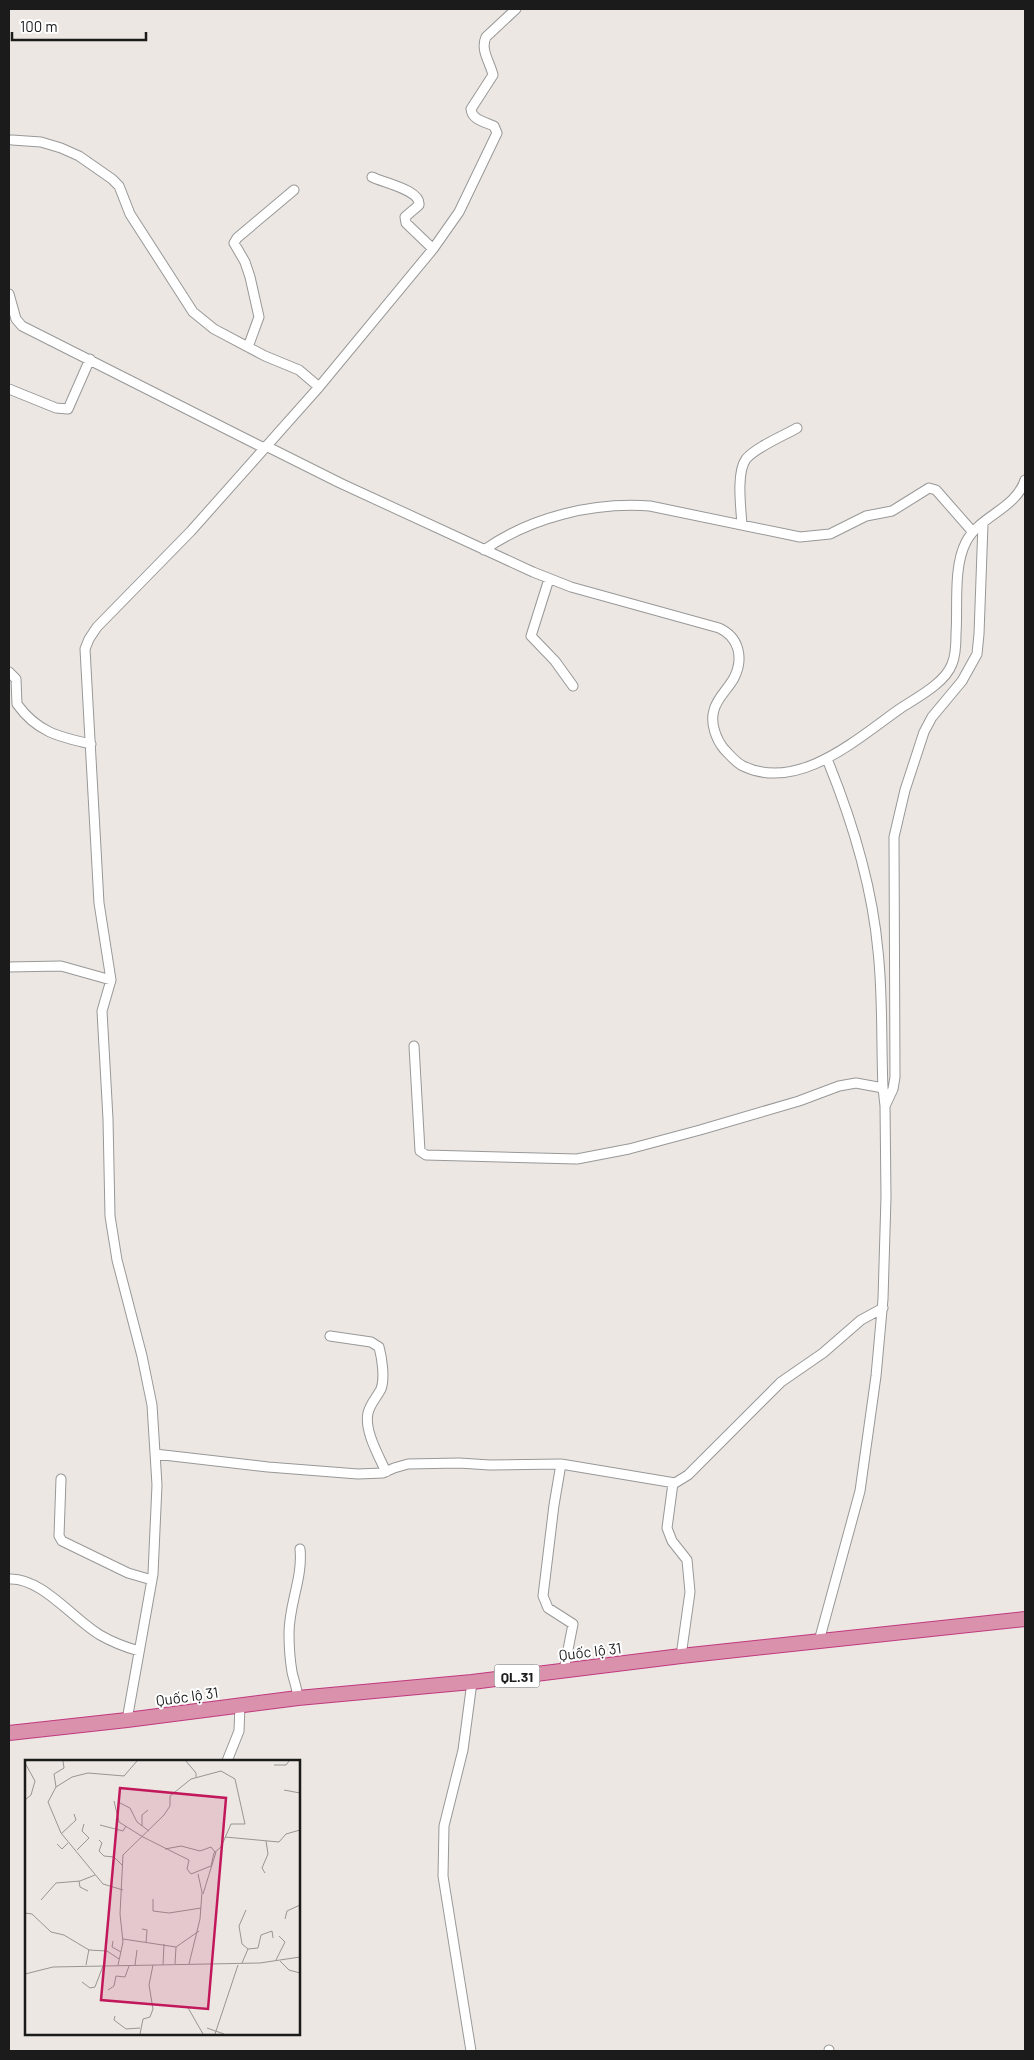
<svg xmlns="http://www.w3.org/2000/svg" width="1034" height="2060" font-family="Barlow,sans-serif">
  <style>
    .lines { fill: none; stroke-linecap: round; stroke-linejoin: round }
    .minor-casing { stroke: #989898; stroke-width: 11 }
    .highway-casing { stroke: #c0387e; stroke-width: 16 }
    .minor { stroke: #fff; stroke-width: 9 }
    .highway { stroke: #da92ac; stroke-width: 14 }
    .labels { text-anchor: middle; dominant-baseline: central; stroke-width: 4; stroke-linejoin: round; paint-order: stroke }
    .shield { fill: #fff; stroke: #5f5f5f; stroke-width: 1 }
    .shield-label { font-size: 14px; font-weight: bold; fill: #1b1b1b }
    .street-label { font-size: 15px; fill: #1b1b1b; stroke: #fff }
    .inset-road { fill: none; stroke: #989592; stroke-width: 1 }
    .view { fill: #c2185b; fill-opacity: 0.15; stroke: #c2185b; stroke-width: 2.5 }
    .inset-edge { fill: none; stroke: #1b1b1b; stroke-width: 2.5 }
  </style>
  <rect width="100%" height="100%" fill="#ece7e2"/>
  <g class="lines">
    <g class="minor-casing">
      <path id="minor" d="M12,140l29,2 20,6 18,8 33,23 7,7 11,28 63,98 21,17 51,27 34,14 20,17
        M372,177c12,6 49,13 47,28l-14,12 1,6 27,26
        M9,294l7,25 6,7 242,122
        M248,347l11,-30 -9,-40 -5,-15 -11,-19 3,-5 57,-48
        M9,389l47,19 12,1 22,-50
        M266,446l74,37 193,89 38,15 148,41c20,9 25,30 15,50 -6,11 -17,20 -20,32 -4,13 2,29 10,39 6,6 11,13 19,17 56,27 116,-29 158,-58 17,-11 44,-25 51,-44 4,-9 4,-20 4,-30 2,-28 -3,-67 10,-92 13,-26 50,-33 59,-62
        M742,525c-1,-17 -6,-52 4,-66 10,-12 37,-23 51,-31
        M484,550c47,-33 109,-48 166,-44l150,31 30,-3 36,-18 26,-5 37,-23 7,2 36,41
        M549,579l-18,57 24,25 18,25
        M9,672l7,7 1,25c20,28 42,33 74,40
        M9,967l52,-1 50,14
        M414,1046l6,105 6,4 151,4 52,-10 71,-19 99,-29 40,-15 17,-3 27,5
        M885,1106l8,-17 2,-12 -1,-240 11,-47 19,-58 8,-15 30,-36 15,-27 2,-20 4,-110
        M330,1336l41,6 8,5c3,11 6,31 2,42 -4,8 -11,15 -13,24 -4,18 11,43 18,59
        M155,1454l113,13 90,7 25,-1 11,-5 14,-4 51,-1 31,2 71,-1 114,19 13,-8 93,-93 42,-29 38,-33 22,-12
        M561,1464l-7,41 -11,91 5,12 25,16 -9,46
        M61,1479l-2,57 3,5 66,32 24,7
        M673,1483l-6,45 5,13 15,19 3,32 -9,64
        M9,1579c32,-2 64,40 91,56 12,7 25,12 39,16
        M819,1641l41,-150 16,-115 7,-77 3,-102 -1,-91 -2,-18c-2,-46 0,-92 -5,-137 -6,-66 -26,-131 -51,-192
        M298,1698c-1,-10 -4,-17 -6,-26 -2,-12 -3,-26 -3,-39 0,-29 14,-55 11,-84
        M127,1720l26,-146 4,-89 -5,-80 -10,-49 -25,-96 -7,-44 -2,-97 -6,-108 9,-31 -12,-77 -14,-254 4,-10 8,-12 94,-96 128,-144 114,-138 26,-37 38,-79 -3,-7c-9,-4 -22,-6 -23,-17l22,-34c-3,-13 -13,-25 -7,-38l30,-28
        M227,1761l12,-30 1,-26
        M829,2050v1
        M471,2051l-28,-175 1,-50 19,-76 9,-68"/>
    </g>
    <g class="highway-casing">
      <path id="highway" d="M9,1733l118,-13 171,-22 174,-16 209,-26 344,-37"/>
    </g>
    <use href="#minor" class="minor"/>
    <use href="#highway" class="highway"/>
  </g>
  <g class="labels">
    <rect class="shield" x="494.5" y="1664.5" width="45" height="23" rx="4"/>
    <g class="shield-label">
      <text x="517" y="1676">QL.31</text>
    </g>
    <g class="street-label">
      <text transform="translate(590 1651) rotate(-7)">Quốc lộ 31</text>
      <text transform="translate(187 1696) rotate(-8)">Quốc lộ 31</text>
    </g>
  </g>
  <g transform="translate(25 1760)">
    <rect width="275" height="275" fill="#ece7e2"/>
    <path class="inset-road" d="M38,1l1,7 -10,6 2,13 -8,15 13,31 42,51 20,6M161,1l10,12v4M0,3l10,18 -4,14 -6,5M249,5h12l3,-4M31,27l16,-10 16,-4 36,3 13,-15M259,30l16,3M89,41l5,21 24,15M95,43l10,5 7,14 12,9M75,65l23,6 3,-5M117,66v-11l6,-5M36,74l15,-14 -2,-6M200,77l54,5 7,-8 14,-4M74,80l3,3 -3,8 5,5 10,1 9,9M32,84l5,5 6,-6M140,89l16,-3 19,5 11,-4 4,5M52,90l12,-12 -7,-7 2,-7M240,113l-3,-5 6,-14 -2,-13M54,121l1,6 8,4M178,134l13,-42M128,139v12l16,2 32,-5M16,140l15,-17 24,-2 15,-6M0,153l7,1 19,18 13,3 25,15 18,1 12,8M260,159l2,-8 13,-6M117,169l5,1 -1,13M98,179l53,8 23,-16M88,181l-1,6 9,5M223,189l10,-1 3,-13 11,-4 1,7M251,200l9,-18 -6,-6M255,201l9,9 11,3M217,203l6,-14 -6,-5 -3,-18 7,-16M150,204l1,-17M164,204l11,-45 2,-27 -4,-18M61,205l3,-16M93,205l5,-23 -3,-28 3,-59 41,-40 6,-9v-10l21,-17 30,-8 14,8 10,45h-14l-10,23 -7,6 -3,13 -20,8 -4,-5 2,-9 -46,-23M110,205l2,-15M138,205l1,-21M0,214l28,-7 207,-4 40,-6M57,222l8,6 5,-1 8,-21M83,230l6,-4 2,-10 9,1 4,-11M162,246l16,28M90,256l-1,4 12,9 14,-1M182,268l17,6M115,274l3,-15 7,-2 3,-8 -4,-24 4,-20M190,274l23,-69"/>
    <path class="view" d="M95,28l106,10 -18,211 -107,-9z"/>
    <rect width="275" height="275" class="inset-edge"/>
  </g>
  <rect width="1034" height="2060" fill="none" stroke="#1b1b1b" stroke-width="20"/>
  <path d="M12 32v8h134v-8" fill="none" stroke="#1b1b1b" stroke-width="2.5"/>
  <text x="20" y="32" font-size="15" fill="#1b1b1b" stroke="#ffffff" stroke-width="4" paint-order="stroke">100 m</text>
</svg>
